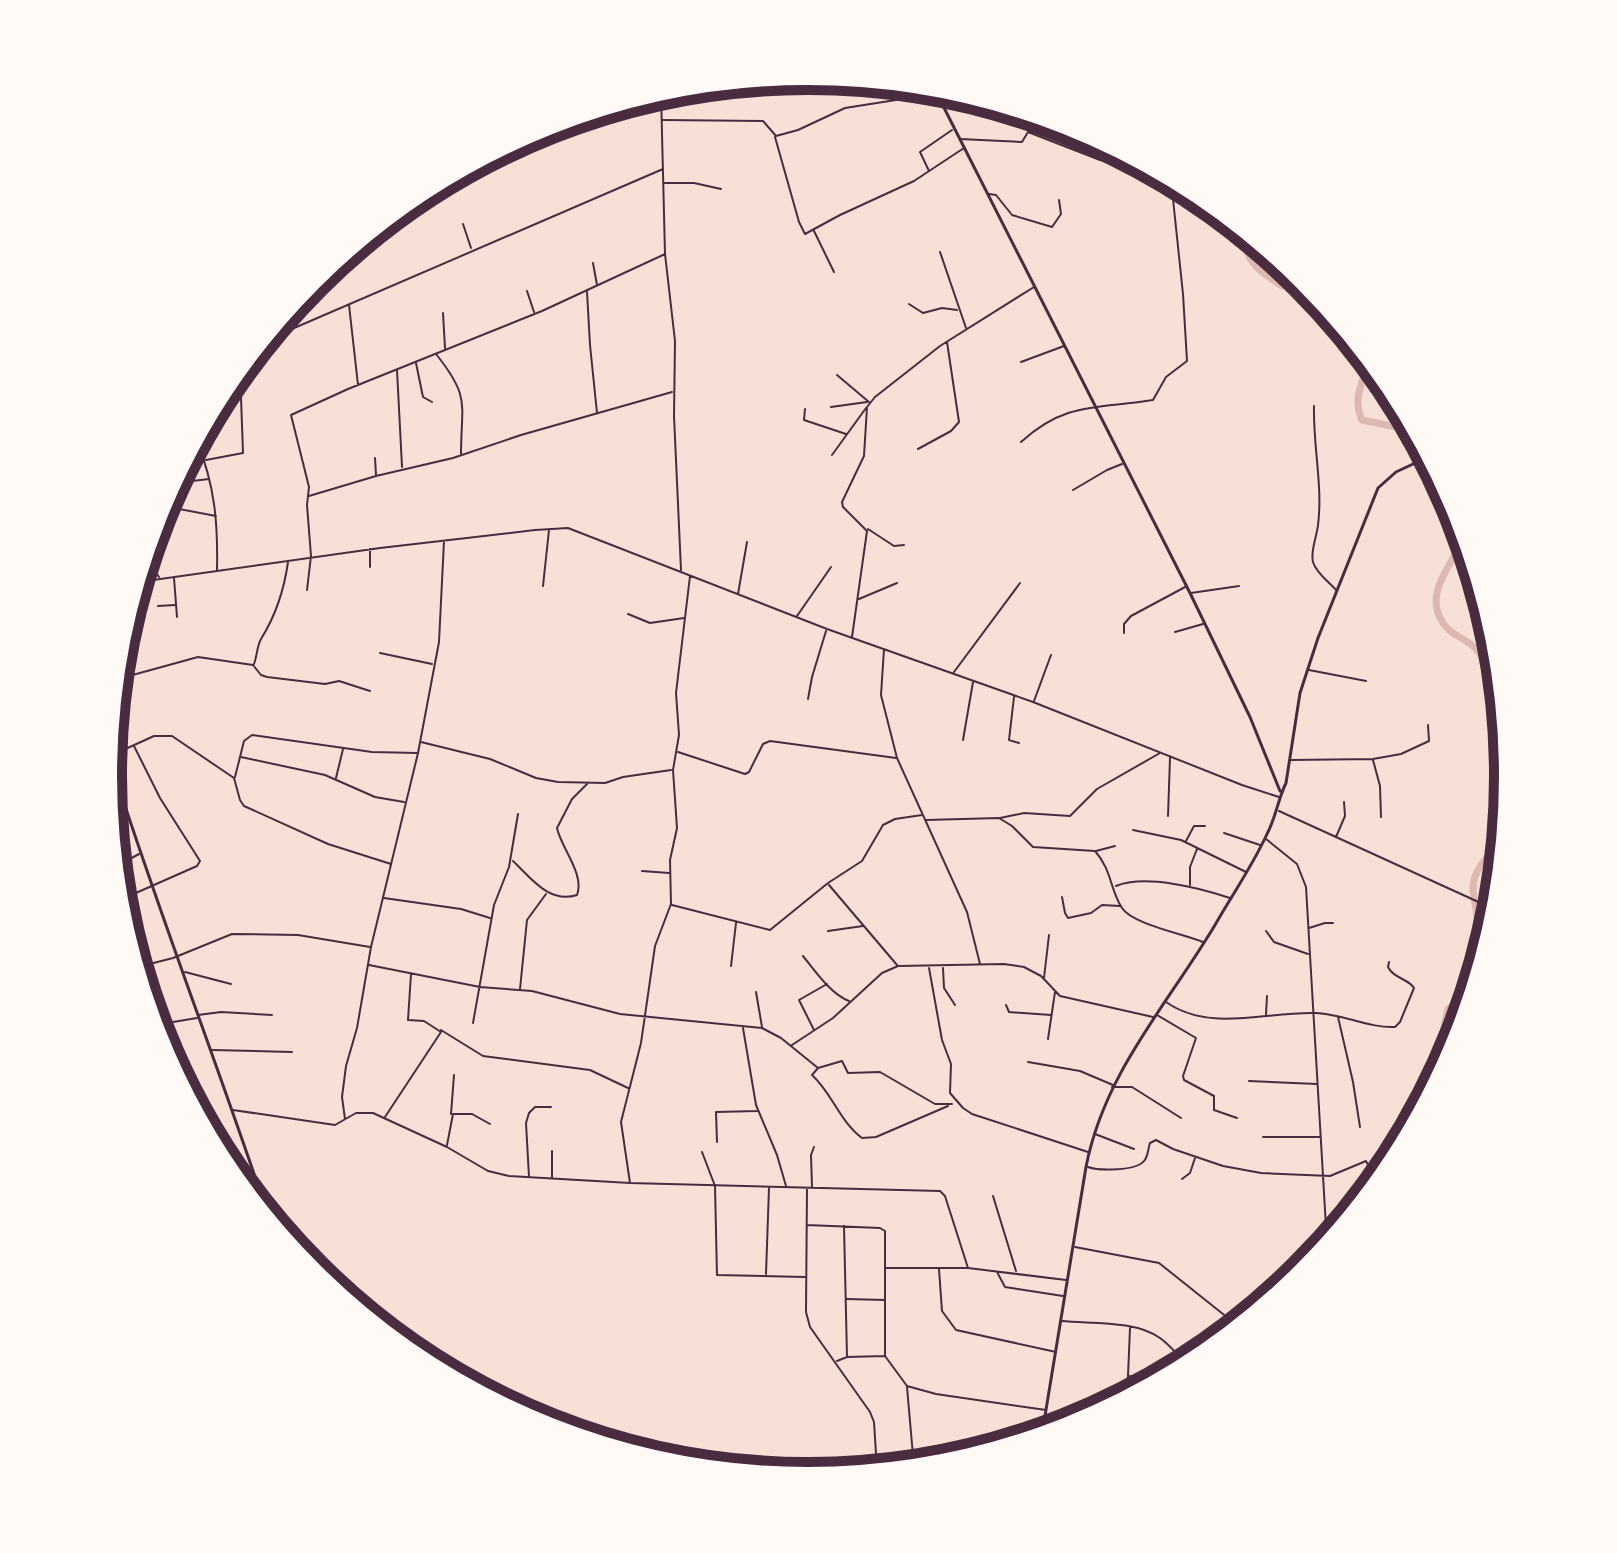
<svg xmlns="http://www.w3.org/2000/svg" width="1617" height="1553" font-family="Karla,sans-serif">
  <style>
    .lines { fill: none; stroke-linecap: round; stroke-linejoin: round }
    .river { stroke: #dcb8b0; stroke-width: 7 }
    .minor { stroke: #4a2c40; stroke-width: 2 }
    .tertiary { stroke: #4a2c40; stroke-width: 3 }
    .rim { fill: none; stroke: #4a2c40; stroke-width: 10 }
  </style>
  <rect width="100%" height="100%" fill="#f7e1d7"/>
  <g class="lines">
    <path class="river" d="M1247,235c-7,23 16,39 35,51l22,-4
      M1369,361c-6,21 -17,37 -7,59l44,9c12,17 21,37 35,52
      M1464,536c-10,28 -42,56 -21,87 8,13 25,16 34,27 11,11 6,24 23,37
      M1429,1095l19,-86 23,-17c5,-23 4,-45 6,-69 1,-11 -3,-21 -4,-32 -1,-19 14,-37 29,-46"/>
    <path class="minor" d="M661,93l4,161 10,87 -1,75 7,154
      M663,120l100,1 13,15 22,-6 47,-22 89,-14
      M1028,132l72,28 44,5
      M775,137l24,85 6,12 35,-19 74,-34 50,-33
      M960,139l62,3 6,-10 5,-16
      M466,169l193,-74
      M929,171l-9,-19 32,-22
      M664,183h30l27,6
      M989,194l7,1 16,20 40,12 9,-13 -2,-14
      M463,224l8,24
      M814,231l20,41
      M940,252l26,76
      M593,263l4,22
      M527,291l7,21
      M587,292l3,53 7,68
      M909,304l14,9 19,-5 15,2
      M349,305l9,80
      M443,313l2,35
      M264,341l399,-172
      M436,354c35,44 25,49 25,101
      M1021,362l43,-16
      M416,363l7,34 9,5
      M397,370l5,97
      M837,375l32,27
      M1314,406c-1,41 9,80 4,119 -1,11 -8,27 -5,37 3,11 17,21 24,29
      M831,407l36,-5
      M805,409l-1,11 42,14
      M197,442c18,43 21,82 20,128
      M1021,442c45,-41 77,-33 132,-42l13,-23 21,-16 -4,-67 -12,-114
      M918,449l33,-18 8,-9 -12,-80
      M832,455l34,-47
      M375,458l1,17
      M206,460l37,-7 -3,-83
      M175,483l34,-4
      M1073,490l34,-20 15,-6
      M309,496l67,-20 77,-18 68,-23 151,-43
      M174,508l42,8
      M868,529l26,17 10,-1
      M370,549v18
      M146,558l13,19
      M174,578l3,39
      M139,582l241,-34 155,-18 33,-2 259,101 206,73 209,83 37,12
      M543,586l6,-56
      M307,590l4,-34 -4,-51 2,-18 -18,-72 57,-26 194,-78 123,-57
      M1191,593l48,-7
      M738,594l9,-52
      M859,599l38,-16
      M158,606l17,-1
      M628,614l22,9 34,-5
      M797,616l34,-49
      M1175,632l28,-8
      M1124,633v-9l7,-8 56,-30
      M852,637l15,-106 -24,-24 -1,-5 22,-46 3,-49 8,-10 65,-51 94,-59
      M884,649l-3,46 16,63 70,154 13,52
      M380,653l52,11
      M254,664c3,-8 3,-18 7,-25 15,-24 23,-48 27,-77
      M1309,670l57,11
      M954,672l66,-89
      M118,679l80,-22 55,8 8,10 6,2 58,7 14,-3 31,10
      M1014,697l-5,43 10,3
      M808,699l4,-22 14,-46
      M1034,701l17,-46
      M963,740l10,-58
      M421,742l69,17 46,19 22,4 47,1 18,-6 48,-7
      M678,752l67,22 4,-2 14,-28 7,-3 126,17
      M110,756l44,-20h18l62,42 6,22 4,6 84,38 63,20
      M241,757l84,18 50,22 29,5
      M1291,760l82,-1 28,-5 28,-13 -1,-16
      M1373,760l7,26 1,31
      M235,777l9,-36 8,-6 120,17 45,1
      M336,778l7,-29
      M1279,811l217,99
      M1168,816l2,-58
      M1000,818l24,-5 46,3 27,-27 63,-36
      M926,820l73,-2 13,8 21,21 62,4c17,19 15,39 27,57 10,16 62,26 81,34
      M1133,830l48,10 65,32
      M1224,833l36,12
      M1336,837l9,-21 -1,-14
      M1266,839l31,25 9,23 21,357
      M1186,841l8,-15h11
      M1096,851l19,-5
      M513,861c18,17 36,43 64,34 8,-21 -16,-47 -20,-67l15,-29 16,-16
      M117,866l22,-12
      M642,871l27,2
      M829,885l68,80
      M1190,885v-18l7,-18
      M1116,886c29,-12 84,2 114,12
      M1062,897l3,16 3,5 23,-5 11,-8 18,1
      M384,898l77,11 29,9
      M120,900l77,-34 3,-5 -40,-63 -26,-52
      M672,905l98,25 58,-47 34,-22 21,-36 12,-6 27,-4
      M1309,928l16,-5h8
      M828,931l35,-5
      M1266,931l8,11 34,12
      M803,956c13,16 28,38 46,45
      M369,965l111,22 52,4 88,23 142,14 19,10 37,30 24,-7 6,12 32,-1 55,32h17
      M731,966l5,-43
      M138,967l35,-9 59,-24 66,1 72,12
      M929,968l13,72 9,24 -1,29 13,15 9,6 116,38
      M943,968l1,20 11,17
      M185,972l46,12
      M1044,978l5,-43
      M520,989l7,-69 19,-26
      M756,992l6,35
      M1166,1002c44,31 101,9 150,11 27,1 52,15 79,14l5,-5 14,-34c-5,-9 -20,-9 -26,-21l1,-5
      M1006,1005l3,7 42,3
      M198,1015l23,-3 51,3
      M1157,1015l39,23 -13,38 1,4 30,16v14l23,8
      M1266,1015l1,-19
      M1338,1017l15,65 7,45
      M473,1023l21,-118 15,-38 9,-53
      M155,1025l42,-7
      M743,1028l13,77 21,50 9,31
      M441,1030l42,26 107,14 38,18
      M814,1030l-15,-30 28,-16
      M1048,1039l7,-47
      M792,1045l41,-27 49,-45 16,-7 106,-2 20,3 17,9 19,20 93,21
      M212,1050l80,2
      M1028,1062l52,9 33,14
      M818,1068l-6,7c20,18 28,47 50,63l14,-1 72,-31
      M1249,1081l68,3
      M1112,1087h20l49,31
      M233,1110l102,15 21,-12h17l74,34 41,24 21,5 121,7 310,8 5,5 23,72
      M451,1114l3,-39
      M385,1117l56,-85 -17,-11 -16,-1 3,-46
      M345,1119l-3,-22 4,-31 11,-38 14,-81 47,-194 21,-111 5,-101
      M1095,1134l39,15
      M1263,1137h58
      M717,1142l-1,-30 41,-1
      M447,1145l6,-31h19l18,10
      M552,1151v27
      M702,1152l13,34 2,89 88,2
      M1088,1167c11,4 48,4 56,-6 4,-4 4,-12 6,-18l6,-3 17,9 50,17 38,7 69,3 36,-15 11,22
      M230,1171h22
      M529,1177l-3,-54 3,-10 6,-6h16
      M1182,1179l8,-6 5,-15
      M630,1183l-9,-61 20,-79 14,-97 16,-42 -1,-44 7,-32 -4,-58 6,-35 -3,-42 14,-117
      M812,1187l-1,-32 3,-8
      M807,1189l-1,123 4,15 60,85 4,10 3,48
      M993,1196l23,75
      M807,1225l73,3 5,3v125l22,30 29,8 110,16
      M844,1226l3,131
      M1075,1247l84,16 79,63
      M885,1268h83l98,12
      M939,1269l3,42 14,19 100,22
      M997,1272l8,15 58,9
      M766,1274l3,-86
      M847,1299l38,1
      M1062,1321c29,3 73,-1 98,17 10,7 19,18 27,27
      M837,1361l10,-4 38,-1
      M1130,1376l26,5
      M907,1387l7,80
      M1125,1398l3,-22 2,-48"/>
    <path class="tertiary" d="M934,88l256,505 60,124 30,74
      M110,760c49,154 108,305 159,458
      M1042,1434l44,-267c18,-94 82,-163 129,-242 17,-30 38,-60 52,-91 9,-17 11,-35 19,-51l14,-90 18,-55 60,-150 18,-16 32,-15"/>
  </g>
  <path d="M0 0H1617V1553H0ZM122 776a686 686 0 1 1 1372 0a686 686 0 1 1-1372 0Z" fill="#fffaf5" fill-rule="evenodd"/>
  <path class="rim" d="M122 776a686 686 0 1 1 1372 0a686 686 0 1 1-1372 0Z"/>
</svg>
